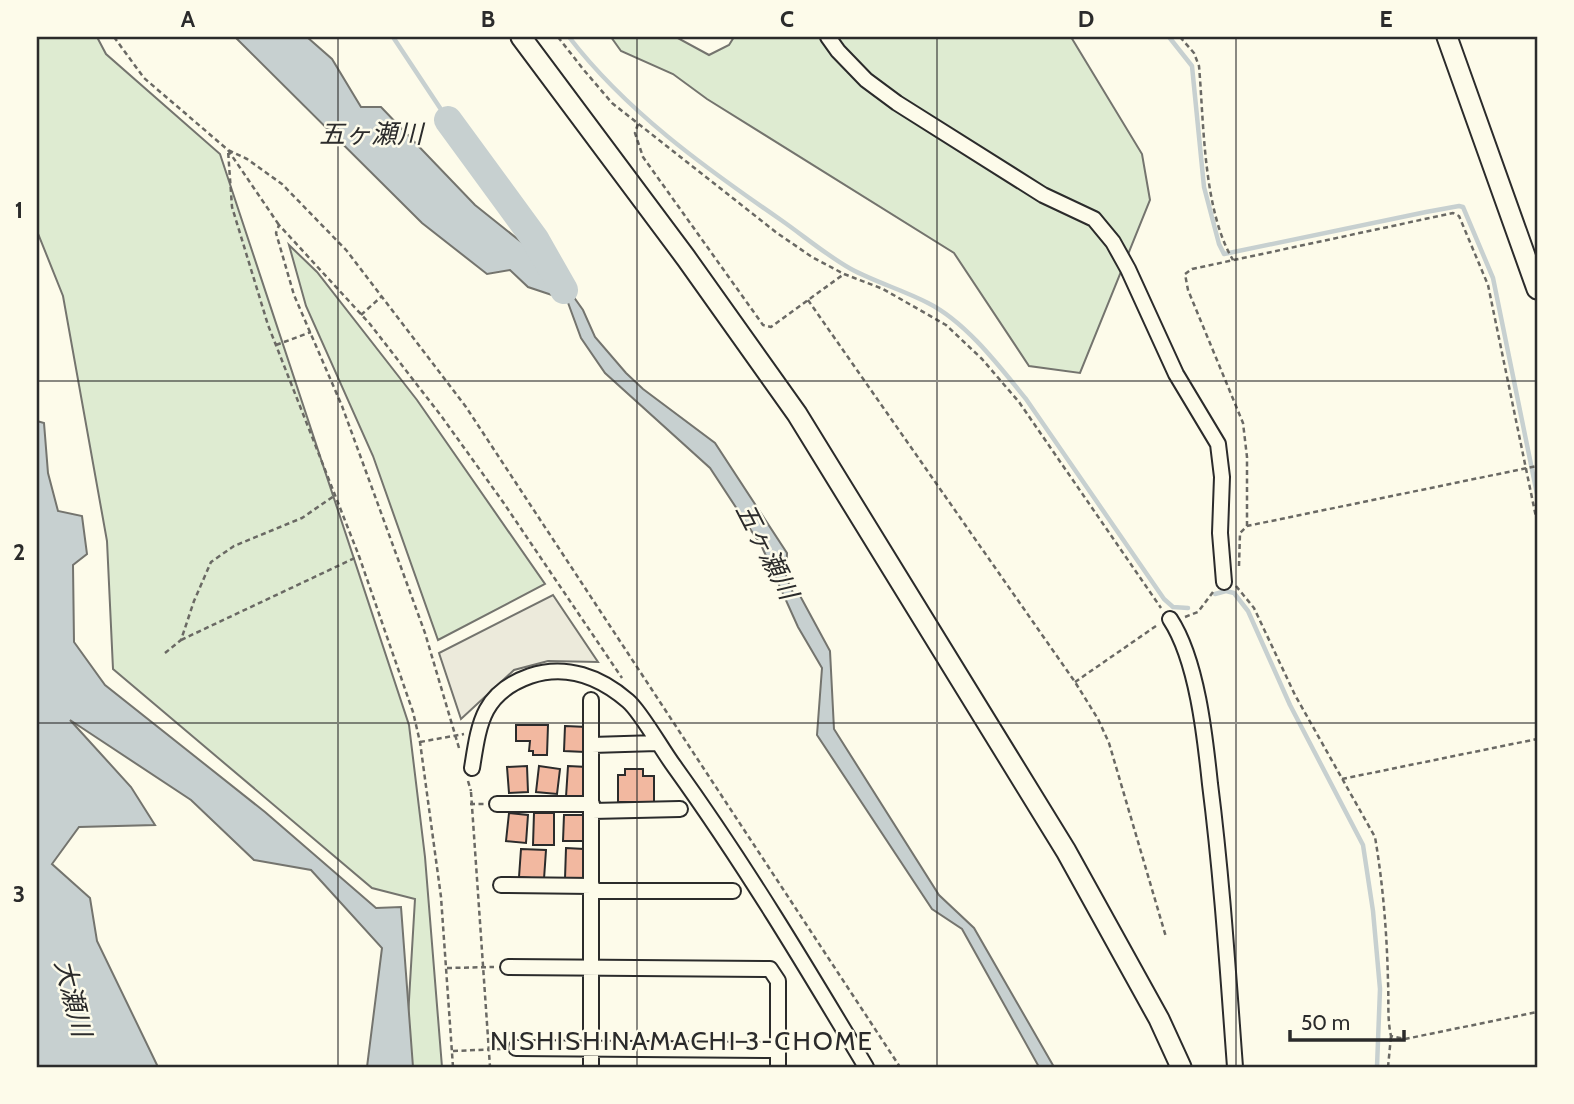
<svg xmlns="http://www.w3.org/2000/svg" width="1574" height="1104" font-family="Cabin,'Noto Sans JP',sans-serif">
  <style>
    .green { fill: #deebd1; stroke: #74746e; stroke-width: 2 }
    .parking { fill: #eceadb; stroke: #74746e; stroke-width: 2 }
    .water { fill: #c7d0d0; stroke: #74746e; stroke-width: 2 }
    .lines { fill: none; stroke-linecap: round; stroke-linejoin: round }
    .stream { stroke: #c7d0d0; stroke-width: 4.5 }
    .river { stroke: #c7d0d0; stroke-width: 28 }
    .building { fill: #f2b8a0; stroke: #2b2b2b; stroke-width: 2 }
    .street-casing { stroke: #2b2b2b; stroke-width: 18 }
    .secondary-casing { stroke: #2b2b2b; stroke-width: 23 }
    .path { stroke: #6a6964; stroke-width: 2.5; stroke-dasharray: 5 3.5; stroke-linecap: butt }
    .street { stroke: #fdfbea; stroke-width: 14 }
    .secondary { stroke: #fdfbea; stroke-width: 19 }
    .grid { fill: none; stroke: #2b2b2b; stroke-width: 2; stroke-opacity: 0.55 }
    .labels { text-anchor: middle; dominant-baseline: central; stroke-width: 5; stroke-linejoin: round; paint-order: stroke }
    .water-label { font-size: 26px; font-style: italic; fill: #2b2b2b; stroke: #fdfbea }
    .neighbourhood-label { font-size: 26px; letter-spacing: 2px; fill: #2b2b2b; stroke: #fdfbea }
    .neatline { fill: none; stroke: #2b2b2b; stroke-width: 2.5 }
    .grid-label { font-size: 23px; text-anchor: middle; font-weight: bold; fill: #2b2b2b }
  </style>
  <rect width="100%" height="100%" fill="#fdfbea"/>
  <path class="green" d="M37,37h60l9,17 114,100 189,571 16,132 17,210h-37l10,-168 -43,-11 -259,-219 -6,-128 -44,-245 -26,-65z
    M611,37h65l33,18 20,-10 5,-8h337l71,117 8,46 -70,173 -51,-7 -75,-113 -247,-154 -34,-25 -52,-23z
    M289,245l28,27 100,128 128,184 -107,56 -65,-184 -67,-150z"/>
  <path class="parking" d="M553,595l45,67 -50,-1 -34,9 -53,49 -22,-66z"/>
  <path class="water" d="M235,37h72l25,22 29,48h20l94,98 55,44 38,40 15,21 12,27 31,36 17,16 72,54 72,110 -1,24 8,18 4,-3 32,59 4,78 105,166 35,33 80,139h-15l-77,-138 -30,-20 -115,-174 5,-67 -24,-41 -36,-80 -52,-79 -105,-95 -24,-35 -14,-38 -39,-13 -18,-17 -23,4 -65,-51z
    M37,421l7,2 4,50 10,38 24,5 5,38 -14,11 1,77 31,43 160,127 111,96 25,-1 12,160h-46l15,-119 -71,-78 -57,-10 -63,-60 -121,-80 61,67 24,38 -76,2 -27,37 38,34 7,43 61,126h-121z"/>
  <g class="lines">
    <path class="stream" d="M393,37l55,83
      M569,37c57,74 135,130 212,183 23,16 45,35 70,49 24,13 52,21 77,34 38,19 72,64 98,96l138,200 9,8 15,1
      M1169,37l23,29 12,121 15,57 5,10 202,-42 33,-6 4,1 30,71 44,216
      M1215,594l11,-3 8,2 14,18 42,94 73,140 10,66 7,78 -3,78"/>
    <path class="river" d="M448,120l87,119 29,51"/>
  </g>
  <path class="building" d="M516,725h32l-1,30h-14v-4h-4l1,-10h-14z
    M565,726l22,1 -2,25 -21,-1z
    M527,766l1,26 -19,1 -2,-26z
    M539,766l21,3 -3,25 -21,-2z
    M568,766l19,1 -2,31 -19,-1z
    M625,769h18v7h11v26h-36v-27h7z
    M509,813l19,2 -2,28 -20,-2z
    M534,813h20v32h-21z
    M564,815h20l-1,26h-20z
    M566,848l18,1 -1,30h-18z
    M521,849l25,1 -2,29 -25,-2z"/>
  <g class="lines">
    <g class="street-casing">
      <path id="street" d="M828,37l10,14 28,29 31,23 146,92 51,24 19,23 15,27 48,105 42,70 4,33 -2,56 4,49
        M1170,619c27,41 35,117 40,165 12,94 18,189 25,283
        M592,745l65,-2
        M472,768c7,-44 10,-75 58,-92 36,-12 70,1 98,25 13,11 34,49 46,65 70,97 131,199 192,301
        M497,804h95
        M592,811l88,-2
        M501,885l91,1
        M592,891h141
        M508,967l262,2 8,12v86
        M516,1048l262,2
        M591,1067v-367"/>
    </g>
    <g class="secondary-casing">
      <path id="secondary" d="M521,37l165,221 111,156 269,437 93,168 22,48
        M1447,37l90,252"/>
    </g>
    <path class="path" d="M114,37l30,41 84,72 51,75
      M558,37l25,32 29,34 165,130 35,24 32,17 39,15 63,36 36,34 37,43 142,206
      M1180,37l14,16 5,13c5,57 4,144 34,194
      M638,124l-3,9 8,24 120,168 8,2 73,-53
      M808,300l267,382 23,37 11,24 57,194
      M361,315l21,-19
      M276,345l35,-13
      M1247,526v-69l-4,-34 -55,-133 -3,-16 7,-5 261,-56 6,3 29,69 49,237
      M1239,566l1,-33 7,-7 290,-60
      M1236,586l18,22 41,87 80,142c8,47 12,97 13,145 1,19 -1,36 3,54l14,3 132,-27
      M1185,617l13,-5 15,-20
      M181,640l178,-84
      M165,653l16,-13 13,-39 17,-39 23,-16 68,-28 32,-22
      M1075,682l81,-56
      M420,742l44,-8
      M459,748l-34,-115 -83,-227 -48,-111 -18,-62 3,-8 91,99 72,93 61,85 119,176
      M1342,779l195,-40
      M468,781l3,10
      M471,792l19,275
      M470,804h14
      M447,968l47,-1
      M453,1051l49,-2
      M453,1067l-12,-170 -21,-155 -7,-30 -54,-156 -91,-231 -36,-118 -4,-57 19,9 35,25 65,67 119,156 434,660
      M1388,1067l3,-31"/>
    <use href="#street" class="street"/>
    <use href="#secondary" class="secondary"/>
  </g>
  <path class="grid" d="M338,37v1030M637,37v1030M937,37v1030M1236,37v1030M37,381h1500M37,723h1500"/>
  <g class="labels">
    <g class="water-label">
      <text x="371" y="134">五ヶ瀬川</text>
      <text transform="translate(767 551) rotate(63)">五ヶ瀬川</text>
      <text transform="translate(73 998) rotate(76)">大瀬川</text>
    </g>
    <g class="neighbourhood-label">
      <text x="682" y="1041">NISHISHINAMACHI 3-CHOME</text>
    </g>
  </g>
  <rect width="1574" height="1104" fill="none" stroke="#fdfbea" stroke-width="77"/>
  <path d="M1290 1030v10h114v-10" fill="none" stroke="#2b2b2b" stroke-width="3.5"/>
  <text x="1301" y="1030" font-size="21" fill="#2b2b2b" stroke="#fdfbea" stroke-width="5" paint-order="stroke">50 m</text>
  <rect x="38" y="38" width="1498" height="1028" class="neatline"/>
  <g class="grid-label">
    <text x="188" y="27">A</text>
    <text x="488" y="27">B</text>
    <text x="787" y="27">C</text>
    <text x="1086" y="27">D</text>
    <text x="1386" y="27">E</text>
    <text x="19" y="218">1</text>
    <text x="19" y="560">2</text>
    <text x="19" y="902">3</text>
  </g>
</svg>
